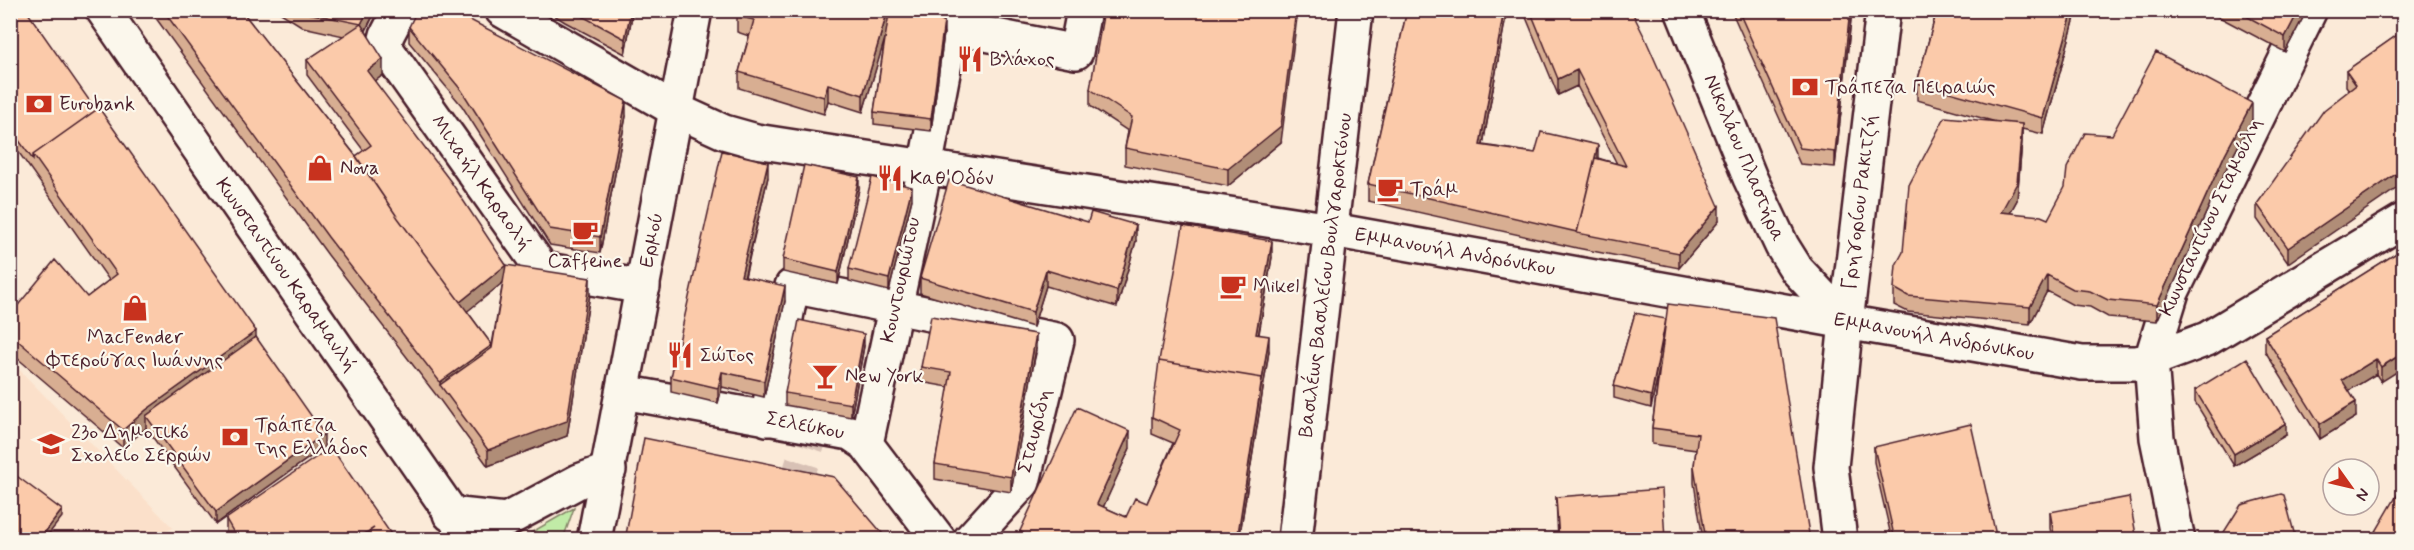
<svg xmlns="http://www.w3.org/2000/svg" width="2414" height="550" font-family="Mynerve,sans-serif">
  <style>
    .built { fill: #fbe0ca }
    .green { fill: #c1eba7; stroke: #868569; stroke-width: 1.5 }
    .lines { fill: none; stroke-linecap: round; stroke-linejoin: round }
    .pedestrian-tunnel { stroke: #d8c1b5; stroke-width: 33; stroke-dasharray: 33 16; stroke-linecap: butt }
    .pedestrian-casing { stroke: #4a1f2b; stroke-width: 38 }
    .minor-casing { stroke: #4a1f2b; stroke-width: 38 }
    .tertiary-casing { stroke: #4a1f2b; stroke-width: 38 }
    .secondary-casing { stroke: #4a1f2b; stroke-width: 38 }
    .pedestrian { stroke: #fbf7ec; stroke-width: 33 }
    .minor { stroke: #fbf7ec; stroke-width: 33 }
    .tertiary { stroke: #fbf7ec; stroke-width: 33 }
    .secondary { stroke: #fbf7ec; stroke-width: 33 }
    .wall { fill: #d8ae92; stroke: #4a1f2b; stroke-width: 1.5; fill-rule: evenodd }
    .shaded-wall { fill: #b08d77; stroke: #4a1f2b; stroke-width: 1.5 }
    .building { fill: #fbcaaa; stroke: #4a1f2b; stroke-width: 1.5 }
    .labels { text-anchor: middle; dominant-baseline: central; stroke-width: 4.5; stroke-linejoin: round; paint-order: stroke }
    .poi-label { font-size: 20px; fill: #4a1f2b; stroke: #fbf7ec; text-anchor: start }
    .street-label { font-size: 20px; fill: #4a1f2b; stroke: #fbf7ec }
  </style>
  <rect width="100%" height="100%" fill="#fbead8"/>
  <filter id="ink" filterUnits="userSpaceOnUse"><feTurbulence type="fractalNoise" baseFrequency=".0167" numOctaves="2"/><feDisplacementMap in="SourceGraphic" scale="12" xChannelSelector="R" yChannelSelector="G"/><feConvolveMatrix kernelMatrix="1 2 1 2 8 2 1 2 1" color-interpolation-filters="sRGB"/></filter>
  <g filter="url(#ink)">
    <path class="built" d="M10,360l163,168 -23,11h-139z"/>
    <path class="green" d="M574,508l-11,31h-43z"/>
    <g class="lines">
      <path class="pedestrian-tunnel" d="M777,540l37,-113"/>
      <g class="pedestrian-casing">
        <path id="pedestrian" d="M103,10l367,530
          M400,10l-13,25 -3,11 158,223 101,18
          M502,10l174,100 48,22 32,9 576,89 514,92
          M866,10l210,42 8,-42
          M623,392l227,41 16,11 73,96
          M767,419l25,-133 265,54 -34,142 -53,58
          M866,444l59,-276 30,-158
          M450,514l56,6 73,-39 30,-11"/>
      </g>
      <g class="minor-casing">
        <path id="minor" d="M2178,540l-21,-102 -6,-78 56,-21 197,-119"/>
      </g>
      <g class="tertiary-casing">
        <path id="tertiary" d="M1682,10l68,168 32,68 15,24 49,52
          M1846,322l236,41h55l14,-3 21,-68 138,-282
          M1840,540l-9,-73 15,-145 37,-312"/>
      </g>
      <g class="secondary-casing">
        <path id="secondary" d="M594,540l101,-530
          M1295,540l61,-530"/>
      </g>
      <use href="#pedestrian" class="pedestrian"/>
      <use href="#minor" class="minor"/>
      <use href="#tertiary" class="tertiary"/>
      <use href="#secondary" class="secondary"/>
    </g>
    <path class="wall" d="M10,10l246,327 68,110 -108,77 -70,-96 -23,20 -113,-96v-37l77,-18 22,-17 -99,-140z
      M150,10h91l115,146 8,-5 -57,-76v-15l37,-24 -41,-9 -27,-17h100l-10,21 17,44 -9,6 132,184 84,29 -23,142 -79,30 -48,-66 -112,-145zM503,282l-11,63 -25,-34z
      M546,10h87l-8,44 -60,-32z
      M889,10v3l55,20 -13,98 -57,-7v-12l11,-75 -22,75 -35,-11 -4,13 -85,-26v-16l10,-36 -12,-4v-16z
      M1407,10h100l-24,135 52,8 63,5 19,6 -40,-78 -19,9 -35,-85h108l88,211 -40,47 -102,-20 -209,-47v-17z
      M1731,10h121l-17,157 -35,-3z
      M1937,10h140l-34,124 -21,-5v12l-5,59 -7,13 38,6 64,-84 140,-15 -27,51 -68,150 -49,-4 -18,-10 -17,-2 -26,-14 -17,33 -122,-12 -14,-7v-17l102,-166 -79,-22v-17z
      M2206,10h101l-22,42z
      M409,27l217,89 -26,137 -50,-8 -88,-139 -53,-64z
      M2403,31l-115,232 -31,-44v-15l92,-114 -3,-4v-15z
      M1090,89l191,53 -53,44 -103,-21v-17l3,-17 -38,-25z
      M768,177l-23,100 40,24 -21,96 -42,-10 -4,16 -47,-11v-15z
      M859,189l-21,95 -55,-12v-13z
      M912,199l-23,92 -40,-10v-12z
      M1136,241l-19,66 -71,-21 -13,41 -113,-34v-15z
      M2403,249l-22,133 -5,-8 -27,16 7,27 -36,22 -55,-88v-15z
      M1272,257l-13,77 10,17 -30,189h-219v-9l110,-83 -27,59 23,10 21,-14 26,-60 -21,-9v-17z
      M1635,313l175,227h-107l-9,-57v-17l2,-16 -44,-6v-16l8,-66 -9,46 -37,-10v-12z
      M864,346l-13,71 -66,-12v-12z
      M1036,349l-25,143 -76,-13v-15l14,-77 -28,-5v-15z
      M2195,390l91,45 -52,31 -39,-64z
      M1874,447l123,93h-105l-18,-78z
      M1556,497l109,43h-107z
      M2050,512l87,28h-85l-2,-12z
      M226,519l169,21h-168l-1,-3z"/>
    <path class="shaded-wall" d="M368,10h8l-15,29v-15z
      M631,10h2l-8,44v-15z
      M888,10l1,15 -26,87v-17z
      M1296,10h2l-17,132 -53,44v-17z
      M1504,10h3l-27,151v-16z
      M1850,10h2l-17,157v-15z
      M2073,10h4l-34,124v-16z
      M2299,10h8l-22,42v-15z
      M944,21v12l-13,98v-12z
      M383,59v16l-16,12v-16z
      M1577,70v16l-19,9v-16z
      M828,84v17l-4,13v-17z
      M626,101v15l-26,137v-16z
      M2252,103v17l-27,51 -68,150v-16l68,-151z
      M2022,124v17l-5,59 -16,29v-17z
      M1598,145v17l-21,70z
      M768,162v15l-27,114v-15z
      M2403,169v15l-115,79v-15z
      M859,177v12l-21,95v-12z
      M912,187v12l-23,92v-12z
      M1719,206v15l-40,47v-15z
      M1136,225v16l-19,66v-16z
      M1272,241v16l-16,92v-15z
      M506,265v15l-47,38v-15z
      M1046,270v16l-13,41v-15z
      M2047,275v16l-17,33v-17z
      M590,278v16l-23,142 -79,30v-16z
      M785,286v15l-21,96v-16z
      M1667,319v12l-16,77v-12z
      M256,331v18l-110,67v12l-23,20v-18l23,-20z
      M864,334v12l-13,71v-13z
      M1036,334v15l-25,143v-15z
      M1269,336v15l-30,189h-2z
      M492,345v18l-52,22v-3z
      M2403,353v15l-22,14v-15z
      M2376,359v15l-34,21v-15z
      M722,372v15l-4,16v-15z
      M2356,402v15l-36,22v-15z
      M2286,423v12l-52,31v-12z
      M1130,431v17l-33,73v-17z
      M324,434v13l-108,77v-12z
      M62,510v7l-18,23h-5z"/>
    <path class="building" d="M10,10h16l70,100 -63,45v5l-23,-32z
      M163,10h78l114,145 43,63 94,127 -52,37 -112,-145z
      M301,10h67l-7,14 -58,-12z
      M417,10h34l175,91 -26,136 -50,-8 -88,-138 -53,-64z
      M571,10h60l-6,29z
      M739,10h149l-25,85 -35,-11 -4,13 -85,-25 15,-52 -17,-4z
      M1104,10h192l-15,116 -53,43 -103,-21 7,-31 -42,-28z
      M1407,10h97l-24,135 55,8 6,-21 57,13 -21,87 -209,-48z
      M1530,10h101l14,28 74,168 -40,47 -102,-20 18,-75 31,8 -49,-96 -19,9z
      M1738,10h112l-15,142 -35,-4z
      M1937,10h136l-30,108 -126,-35z
      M2235,10h64l-14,27z
      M889,13l55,8 -13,98 -57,-7z
      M361,24l22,35 -16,12 84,111 55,83 -46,37 -62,-84 -42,-62 15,-11 -64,-85z
      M2403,31v138l-115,79 -31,-44 67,-94 32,-25 -10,-14z
      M2156,52l96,51 -27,51 -68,151 -49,-5 -18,-9 -17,-2 -26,-14 -17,32 -122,-11 -14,-8 2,-23 7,-13 6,-67 36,-68 77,7 -5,59 -16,29 40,4 7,3 17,-32 2,-19 18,-35 27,2z
      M99,108l157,223 -110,79 -23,20 -113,-96v-19l45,-55 32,37 30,-23 -84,-119z
      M722,151l46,11 -27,114 44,10 -21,95 -42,-9 -4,16 -47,-11z
      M804,165l55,12 -21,95 -55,-13z
      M872,177l40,10 -23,92 -40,-10z
      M949,180l139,42 3,-10 45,13 -19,66 -71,-21 -13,42 -113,-34z
      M1183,226l89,15 -16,93 13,2 -7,44v-2l-103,-17z
      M2403,249v104l-22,14 -5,-8 -34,21 14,22 -36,22 -55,-88z
      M506,265l84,13 -23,143 -79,29 -48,-65 52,-37z
      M1668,304l106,14 36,222h-104l-12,-74 4,-32 -46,-6z
      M1635,313l31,6 -15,77 -37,-10z
      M931,316l105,18 -25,143 -76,-13 16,-92 -30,-5z
      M799,320l65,14 -13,70 -66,-11z
      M256,337l68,97 -108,78 -70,-96z
      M2247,358l39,65 -52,31 -39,-64z
      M1159,361l103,17 -25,162h-204l-13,-9 57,-124 53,24 -33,73 29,13 9,-19 12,5 33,-73 -28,-13z
      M1971,424l26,116h-102l-21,-93z
      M644,438l190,39 54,63h-263z
      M331,447l64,93h-36l15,-12 -19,12h-117l-12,-21z
      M10,471l52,39 -23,30h-29z
      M2403,485v55h-32z
      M1662,489l3,51h-106l-3,-43z
      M2281,494l3,1 12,45h-77l22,-35z
      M2129,497l8,43h-82l-5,-28z"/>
  </g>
  <defs>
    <g id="restaurant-bare" transform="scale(2.07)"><path d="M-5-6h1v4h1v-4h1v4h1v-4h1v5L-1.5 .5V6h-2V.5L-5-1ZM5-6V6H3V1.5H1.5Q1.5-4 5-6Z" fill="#c8321e" stroke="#fbf7ec" stroke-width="2.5" paint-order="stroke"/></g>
    <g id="bank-bare" transform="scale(2.07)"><path d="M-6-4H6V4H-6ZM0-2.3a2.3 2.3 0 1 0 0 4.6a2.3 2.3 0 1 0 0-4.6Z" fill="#c8321e" stroke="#fbf7ec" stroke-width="2.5" paint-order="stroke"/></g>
    <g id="shop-bare" transform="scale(2.07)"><path d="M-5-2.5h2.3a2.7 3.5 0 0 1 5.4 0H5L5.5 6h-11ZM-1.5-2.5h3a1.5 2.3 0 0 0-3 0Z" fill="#c8321e" stroke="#fbf7ec" stroke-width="2.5" paint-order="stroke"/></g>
    <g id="cafe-bare" transform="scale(2.07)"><path d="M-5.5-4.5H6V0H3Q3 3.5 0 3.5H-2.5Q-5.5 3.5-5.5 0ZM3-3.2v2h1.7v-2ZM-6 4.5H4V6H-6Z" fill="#c8321e" stroke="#fbf7ec" stroke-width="2.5" paint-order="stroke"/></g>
    <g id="bar-bare" transform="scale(2.07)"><path d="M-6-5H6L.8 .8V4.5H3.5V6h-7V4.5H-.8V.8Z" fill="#c8321e" stroke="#fbf7ec" stroke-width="2.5" paint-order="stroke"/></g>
    <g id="school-bare" transform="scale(2.07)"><path d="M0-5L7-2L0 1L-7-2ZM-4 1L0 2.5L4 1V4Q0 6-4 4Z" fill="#c8321e" stroke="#fbf7ec" stroke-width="2.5" paint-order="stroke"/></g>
  </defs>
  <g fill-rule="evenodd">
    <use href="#restaurant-bare" x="970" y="59"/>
    <use href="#bank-bare" x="1805" y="87"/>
    <use href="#bank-bare" x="39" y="104"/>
    <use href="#shop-bare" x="320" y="168"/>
    <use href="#restaurant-bare" x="890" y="178"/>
    <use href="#cafe-bare" x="1390" y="189"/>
    <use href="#cafe-bare" x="585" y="232"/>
    <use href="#cafe-bare" x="1233" y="286"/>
    <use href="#shop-bare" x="135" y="308"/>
    <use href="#restaurant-bare" x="680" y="355"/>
    <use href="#bar-bare" x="825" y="376"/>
    <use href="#bank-bare" x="235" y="437"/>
    <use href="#school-bare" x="51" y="444"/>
  </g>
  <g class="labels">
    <g class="poi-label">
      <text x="990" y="59">Βλάχος</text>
      <text x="1825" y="87">Τράπεζα Πειραιώς</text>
      <text x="59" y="104">Eurobank</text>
      <text x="340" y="168">Nova</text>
      <text x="910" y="178">Καθ'Οδόν</text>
      <text x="1410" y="189">Τράμ</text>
      <text x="585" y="261" text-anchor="middle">Caffeine</text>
      <text x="1253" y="286">Mikel</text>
      <text x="135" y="337" text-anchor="middle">MacFender<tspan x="135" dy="23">Φτερούγας Ιωάννης</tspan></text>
      <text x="700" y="355">Σώτος</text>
      <text x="845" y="376">New York</text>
      <text x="255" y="425">Τράπεζα<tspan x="255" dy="23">της Ελλάδος</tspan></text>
      <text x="71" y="432">23ο Δημοτικό<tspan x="71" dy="23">Σχολείο Σερρών</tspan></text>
    </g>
    <g class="street-label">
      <text transform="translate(1744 158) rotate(67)">Νικολάου Πλαστήρα</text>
      <text transform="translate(481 183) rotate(55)">Μιχαήλ Καραολή</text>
      <text transform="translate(1860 202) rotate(-83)">Γρηγορίου Ρακιτζή</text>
      <text transform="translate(2211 217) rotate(-65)">Κωνσταντίνου Σταμούλη</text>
      <text transform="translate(652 240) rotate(-79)">Ερμού</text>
      <text transform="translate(1455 252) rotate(10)">Εμμανουήλ Ανδρόνικου</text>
      <text transform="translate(286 275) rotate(55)">Κωνσταντίνου Καραμανλή</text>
      <text transform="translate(1326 275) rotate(-83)">Βασιλέως Βασιλείου Βουλγαροκτόνου</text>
      <text transform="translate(901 280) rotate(-78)">Κουντουριώτου</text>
      <text transform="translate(1934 337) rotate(10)">Εμμανουήλ Ανδρόνικου</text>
      <text transform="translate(805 426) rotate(11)">Σελεύκου</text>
      <text transform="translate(1035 431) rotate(-76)">Σταυρίδη</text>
    </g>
  </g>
  <rect width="2414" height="550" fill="none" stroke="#fbf7ec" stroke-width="36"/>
  <rect x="18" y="18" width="2378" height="514" fill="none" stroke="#4a1f2b" stroke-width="2" filter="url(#ink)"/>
  <g transform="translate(2351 487) rotate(124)"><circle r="28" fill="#fbf7ec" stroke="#b4a19f" stroke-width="1.5"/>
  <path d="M0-4.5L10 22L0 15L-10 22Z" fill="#c8321e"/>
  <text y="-9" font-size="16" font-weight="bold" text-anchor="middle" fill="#4a1f2b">N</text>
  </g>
</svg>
